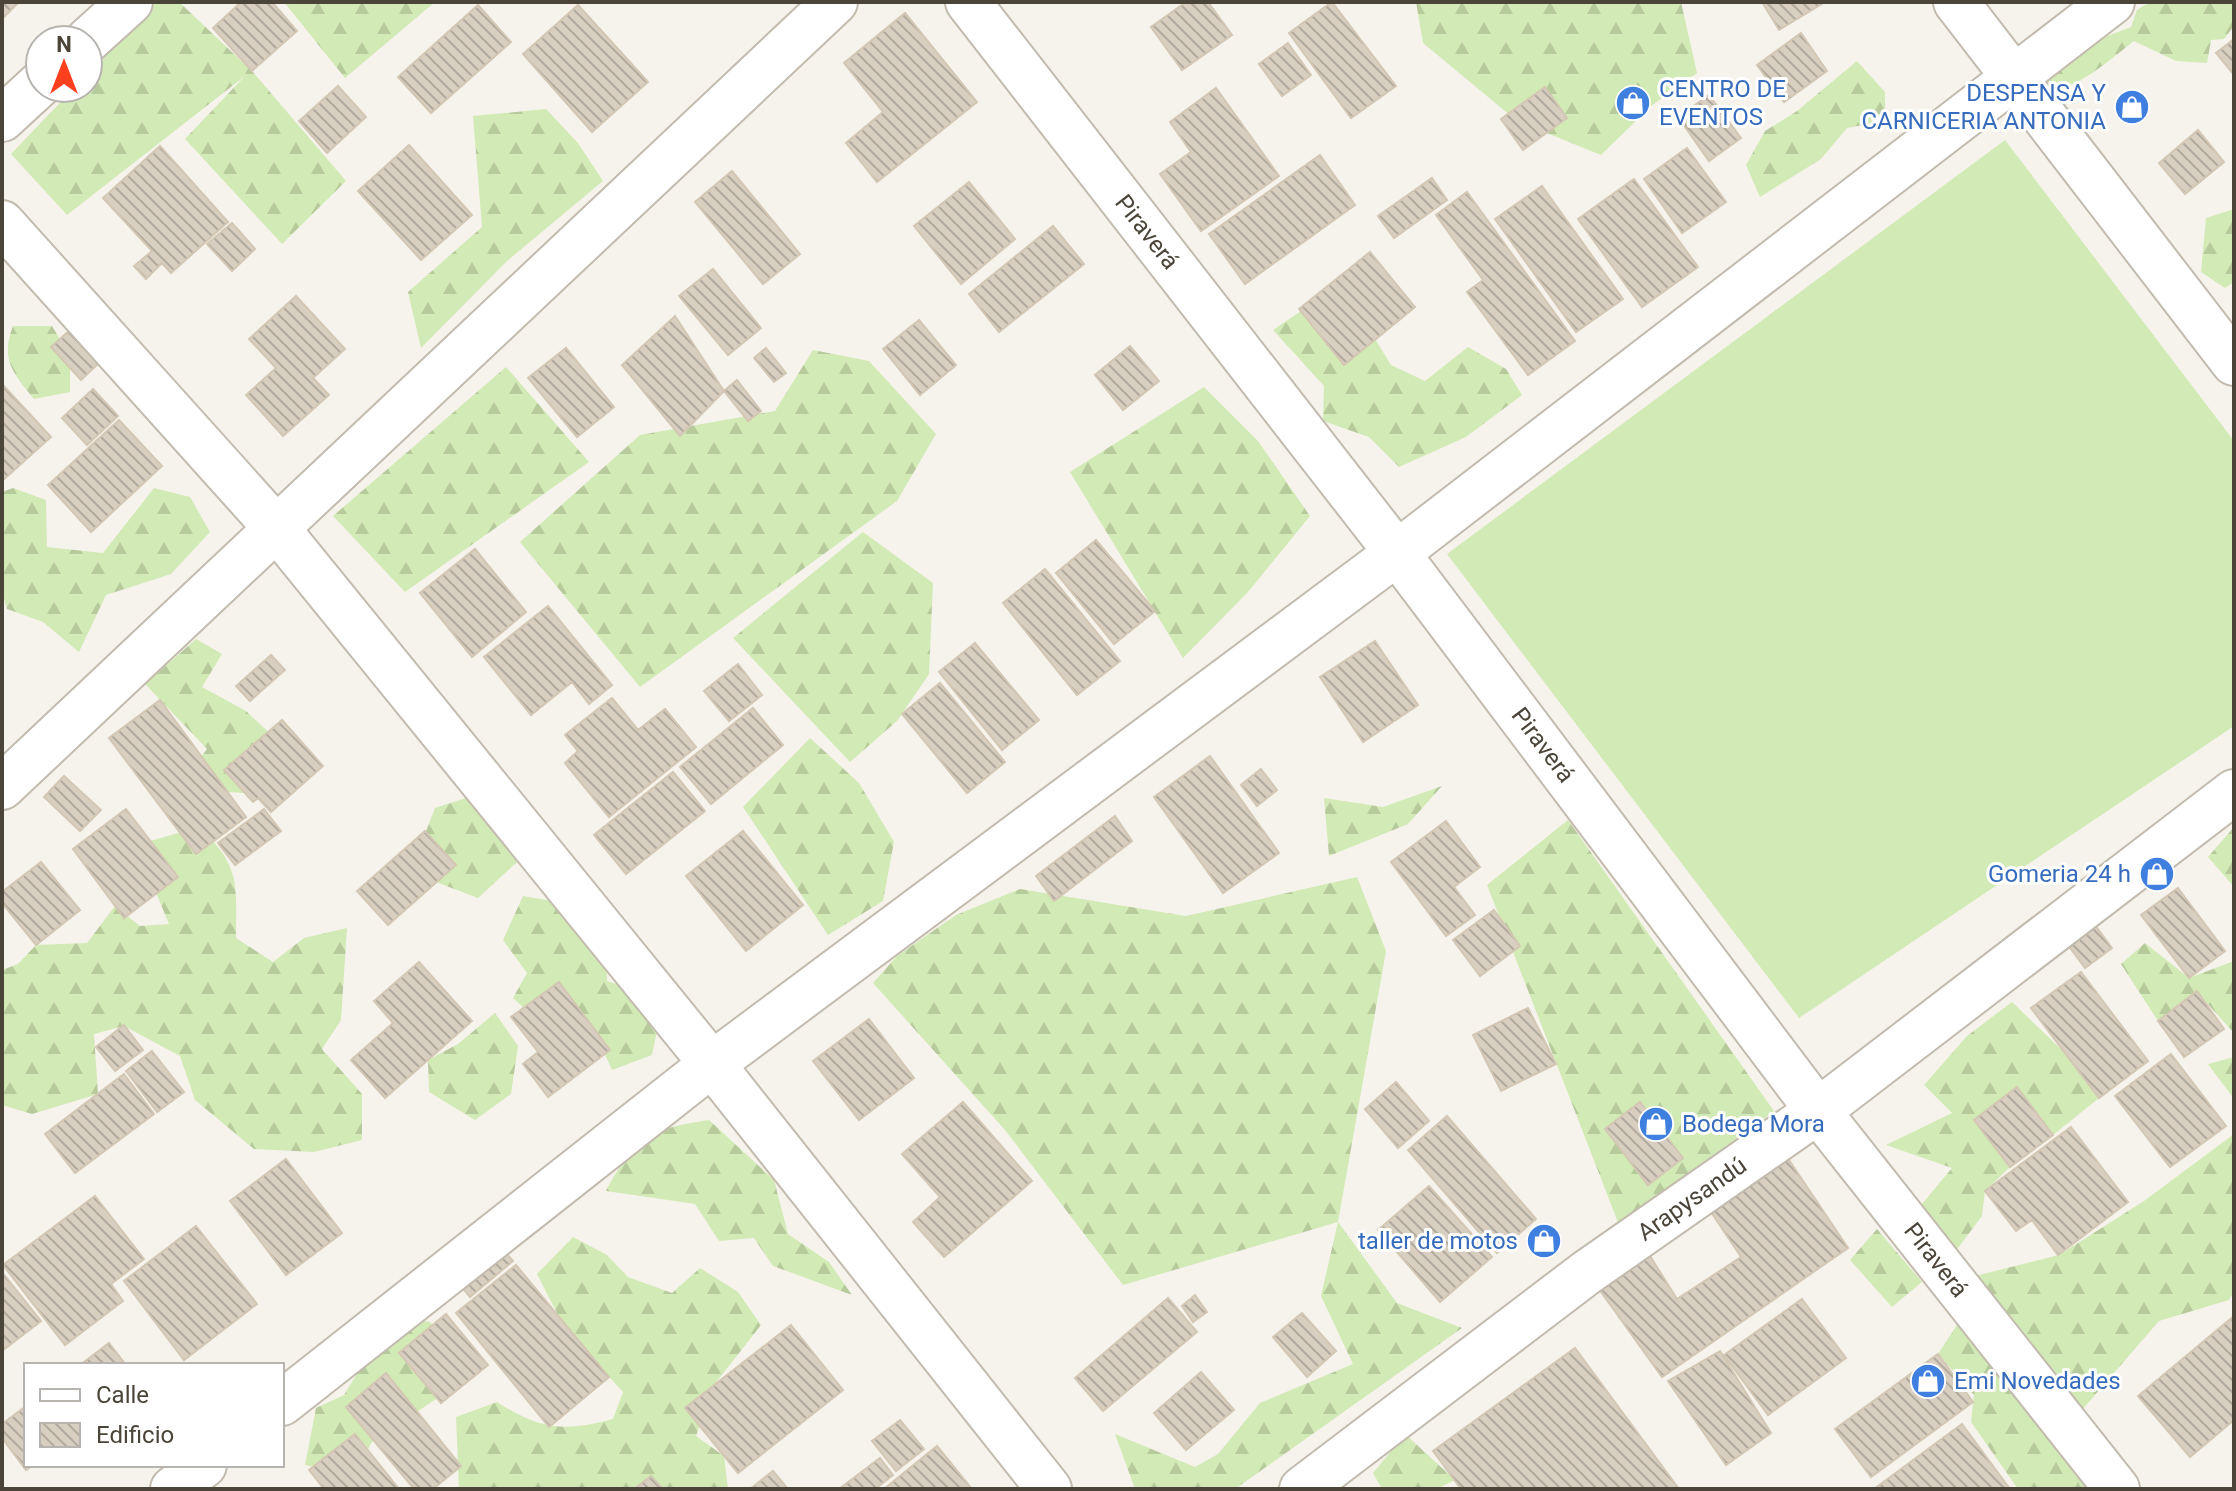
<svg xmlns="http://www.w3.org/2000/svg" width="2236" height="1491" font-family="Roboto,sans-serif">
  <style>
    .forest { fill: url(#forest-firs) }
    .pitch { fill: #d2eab5 }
    .building { fill: url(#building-back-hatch); stroke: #d3c7b4; stroke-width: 2 }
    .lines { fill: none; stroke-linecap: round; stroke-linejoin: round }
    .minor-casing { stroke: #c2bbae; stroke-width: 48 }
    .minor { stroke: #fff; stroke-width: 44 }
    .labels { text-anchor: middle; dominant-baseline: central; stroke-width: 6; stroke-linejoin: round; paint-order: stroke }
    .shop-label { font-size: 24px; fill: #366cbe; stroke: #fff; text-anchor: start }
    .street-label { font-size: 24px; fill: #4b4439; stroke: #fff }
  </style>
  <defs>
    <pattern id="forest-firs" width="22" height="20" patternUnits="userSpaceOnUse" patternTransform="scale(2)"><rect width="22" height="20" fill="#d2eab5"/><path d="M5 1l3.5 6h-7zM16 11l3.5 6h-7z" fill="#b6ca9c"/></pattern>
    <pattern id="building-back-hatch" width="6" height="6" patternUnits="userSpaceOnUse" patternTransform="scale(2)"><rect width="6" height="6" fill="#d8cfc1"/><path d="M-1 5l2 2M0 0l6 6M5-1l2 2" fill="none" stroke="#b1aa9e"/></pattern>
  </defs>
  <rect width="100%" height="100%" fill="#f6f3ec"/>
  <path class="forest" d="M157,2h22l73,69 94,110 -64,63 -97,-105 60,-63 -178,139 -56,-61 63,-66h14v-14z
    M284,2h151l-90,76z
    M1416,2h265l16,71 -46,33 -50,49 -84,-34 -94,-78z
    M2150,2h84v24l-10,13 -13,1 -4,23 -31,-2 -42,-20c-27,21 -59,51 -94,51l-1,-15 45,-32 47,-18 6,-17z
    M1857,61l28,31v29l-38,7 -26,31 -61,38 -14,-32 19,-34 32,-20z
    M546,109l32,34 25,38 -96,80 -86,87 -13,-56 74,-65 -9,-111z
    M2234,209v73l-9,6 -24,-16 5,-54z
    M1341,284l50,81 34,16 43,-34 38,22 16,26 -56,42 -67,30 -30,-30 -46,-16 1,-35 -51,-56z
    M13,326h39l18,30v36l-36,7c-21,-26 -34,-40 -21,-73z
    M813,350l56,11 67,73 -39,67 -257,186 -120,-145 120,-107 135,-24z
    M506,367l83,95 -184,130 -72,-76z
    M1204,387l54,54 52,75 -62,76 -65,66 -113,-186z
    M13,488l33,12 1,47 56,6 51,-65 36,9 20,35 -39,42 -65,21 -27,57 -36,-30 -36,-13 -5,-17v-100z
    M863,532l70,51 -4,91 -32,47 -47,41 -117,-124z
    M196,639l26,15 -20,33 44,24 34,32 -25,51 -39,-3 -26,-20 17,-22 -62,-65z
    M810,738l49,45 35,59 -11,59 -55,34 -85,-128z
    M1442,786l-34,38 -79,32 -5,-58 59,9z
    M469,797l34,31 14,34 -39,36 -42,-16 -16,-35 15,-39z
    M1568,820l206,291 -153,119 -134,-345z
    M199,827c42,40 37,55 37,111l37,24 31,-24 43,-10 -6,92 -19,29 40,45v46l-48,12 -60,-3 -59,-49 -15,-44 -56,-30 -30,8 4,60 -66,20 -30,-9v-135l16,-6 18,-19 51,-2 28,-37 25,20 29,-2 -21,-51 2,-32z
    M2234,827v60l-26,-30z
    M1357,877l29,74 -48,271 59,81 65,25 -227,161h-100l-20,-55 80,33 23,-13 42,-51 93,-39 -32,-68 17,-74 -215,63 -118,-155 -132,-147 24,-27 59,-41 64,-26 166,27z
    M523,896l53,9 30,52 1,24 25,8 27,32 -7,34 -40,15 -19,-42 -45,2 -35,-32 14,-25 -24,-33z
    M2145,943l44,35 45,-17v72l-37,-41 -39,29 -37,-57z
    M2012,1002l52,50 35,46 -46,37 -36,-48 -43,33 36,47 -25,24 -3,25 -30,40 -35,-46 35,-42 -66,-23 66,-32 -28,-28 43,-49z
    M495,1013l23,33 -7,48 -36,26 -46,-28 -1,-32 30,-16z
    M2234,1057v42l-26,-35z
    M709,1120l65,60 14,54 41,28 23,33 -79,-29 -19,-28 -35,3 -24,-37 -89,-13c29,-54 43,-62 103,-71z
    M2234,1134v158l-5,8 -70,21 -84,97 -108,-140 92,-23 85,-54z
    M1877,1229l45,53 -30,25 -42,-47z
    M573,1237l34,18 21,22 44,16 28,-25 38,24 23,33 -47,60 -18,51 28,20 4,33h-269l-3,-72 41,-15c43,28 68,30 116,17l10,-27 -28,-31 -25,-10 -11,-34 -22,-43z
    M392,1316l38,6 26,29 -11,42 -73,49 -17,31 -50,-8 11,-57 28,-13z
    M1959,1322l144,167h-85l-47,-67 3,-27 -36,-41z
    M1405,1434l50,46 -18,9h-55l-9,-16z"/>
  <path class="pitch" d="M2005,140l229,301v285l-435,292 -352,-464z"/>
  <path class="building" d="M2,2h17l-17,17z
    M241,2h31l25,29 -45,40 -39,-43z
    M1186,2h22l24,33 -50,35 -31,-43z
    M1332,2l64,84 -45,32 -62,-85z
    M1762,2h63l-46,28z
    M478,5l33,37 -80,71 -33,-36z
    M578,5l70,77 -56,50 -69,-78z
    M905,13l72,89 -100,80 -31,-39 37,-31 -39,-49z
    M1801,33l26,38 -43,31 -27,-37z
    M2234,39v36l-18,-22z
    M1288,43l23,32 -29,21 -23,-32z
    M338,86l28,31 -39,36 -28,-32z
    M1545,87l22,31 -44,32 -22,-31z
    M1216,88l63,88 -78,55 -41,-57 31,-22 -21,-30z
    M1709,95l32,43 -32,23 -31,-44z
    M2198,130l26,32 -39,32 -26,-31z
    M409,145l63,70 -51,45 -63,-69z
    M160,146l68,76 -57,51 -9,-10 -16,16 -12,-13 18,-15 -49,-53z
    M1687,148l39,54 -44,31 -38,-54z
    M1320,155l35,50 -110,79 -36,-50z
    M732,171l68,83 -37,30 -68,-82z
    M1432,178l15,22 -53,38 -16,-22z
    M1634,179l64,88 -56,40 -64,-88z
    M969,182l46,57 -54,45 -47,-58z
    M1542,186l81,113 -47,33 -81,-113z
    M1467,192l108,149 -47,34 -61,-83 16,-12 -47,-65z
    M232,223l23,26 -23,22 -25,-27z
    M1053,226l31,38 -85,68 -30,-38z
    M1370,252l45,55 -71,58 -45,-56z
    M713,269l48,59 -33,27 -49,-59z
    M296,296l49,53 -32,29 16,17 -46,41 -37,-41 30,-27 -27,-29z
    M675,316l49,75 -44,45 -58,-71z
    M919,320l37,45 -36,30 -37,-46z
    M70,330l30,32 -19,18 -30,-33z
    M1130,346l29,35 -36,29 -28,-35z
    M566,348l48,59 -37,30 -49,-59z
    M766,348l20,25 -12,9 -20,-24z
    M737,380l24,31 -13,10 -24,-30z
    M2,384l49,53 -49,44z
    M93,389l25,27 -31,29 -25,-27z
    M119,420l43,46 -71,66 -43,-47z
    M1096,540l59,71 -41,33 -58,-71z
    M475,549l51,63 -54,45 -52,-64z
    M1045,569l75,92 -43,34 -74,-92z
    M548,606l64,79 -23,19 -17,-22 -41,33 -47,-58z
    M1375,641l43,64 -55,37 -43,-65z
    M975,643l64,77 -37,30 -63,-78z
    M271,655l14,15 -35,31 -14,-15z
    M738,664l24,31 -33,26 -25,-30z
    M940,683l65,79 -38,31 -65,-79z
    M612,698l26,32 27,-21 31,38 -87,70 -44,-54 13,-12 -13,-16z
    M160,700l86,117 -50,37 -87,-116z
    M753,708l30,37 -72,59 -31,-37z
    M282,720l41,46 -52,46 -13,-14 -5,4 -29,-32z
    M1210,756l69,97 -56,40 -69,-96z
    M1261,769l16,21 -20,16 -16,-21z
    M673,772l32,39 -79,63 -32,-39z
    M64,776l37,34 -21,21 -36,-34z
    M126,809l52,68 -54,41 -51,-69z
    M264,809l17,22 -46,34 -17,-22z
    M1115,816l17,25 -78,60 -18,-25z
    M1446,821l34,46 -26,20 21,28 -29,21 -55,-74z
    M425,831l31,34 -68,60 -31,-34z
    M743,831l60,74 -57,46 -60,-75z
    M41,862l39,48 -44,35 -34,-42v-11z
    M2178,888l47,63 -36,27 -48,-63z
    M1494,910l26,36 -40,30 -27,-36z
    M2095,925l17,23 -27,20 -17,-23z
    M419,962l53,59 -87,77 -34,-38 42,-37 -19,-22z
    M2081,972l67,89 -49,37 -68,-90z
    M559,982l51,68 -62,47 -25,-33 15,-12 -27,-35z
    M2197,991l27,38 -40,28 -26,-36z
    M1528,1008l28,56 -55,27 -28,-56z
    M869,1019l45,59 -55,42 -46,-59z
    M124,1025l19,25 -28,21 -19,-24z
    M152,1051l32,41 -27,20 -31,-41z
    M2171,1054l55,72 -56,41 -55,-71z
    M124,1074l30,40 -79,59 -30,-39z
    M1396,1082l33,39 -31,27 -33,-39z
    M2017,1087l36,48 -43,32 -36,-47z
    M963,1102l69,79 -88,76 -31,-35 27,-25 -38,-43z
    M1640,1102l43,56 -35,27 -43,-56z
    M1447,1116l89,103 -39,34 -89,-103z
    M2071,1127l57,75 -70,53 -26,-35 -16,11 -31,-40z
    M1785,1154l63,94 -186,129 -68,-95 51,-34 32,51 64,-42 -32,-48z
    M286,1159l56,74 -56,42 -56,-74z
    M1429,1186l63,71 -52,45 -62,-72z
    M95,1196l49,63 -33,25 12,17 -58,44 -62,-80z
    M196,1226l61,78 -73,56 -60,-79z
    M498,1244l15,17 -43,36 -15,-18z
    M516,1265l93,112 -60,50 -93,-114z
    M2,1272l39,49 -39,30z
    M1195,1295l12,17 -14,10 -11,-16z
    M1168,1298l29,34 -94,79 -28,-33z
    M1802,1299l44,59 -78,57 -44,-60z
    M1302,1313l34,38 -29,26 -34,-40z
    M446,1314l42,51 -47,38 -42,-50z
    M2234,1316v104l-44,37 -52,-61z
    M791,1325l52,65 -105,83 -53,-65z
    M109,1343l17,22h-46z
    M1575,1348l104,141h-218l-28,-38z
    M1720,1351l51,82 -45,32 -58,-84z
    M1938,1354l35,48 -102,75 -36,-48z
    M1201,1372l33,38 -48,40 -32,-37z
    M386,1373l75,93 -28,23h-19l-68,-82z
    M26,1406v59h7l-7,5 -24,-32v-14z
    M900,1420l24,29 -28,22 -24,-30z
    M1962,1424l48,65h-136z
    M355,1434l44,55h-75l-15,-19z
    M937,1446l35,43h-88z
    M880,1458l13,17 -18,14h-36z
    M773,1471l15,18h-38z
    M651,1476l12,13h-29z"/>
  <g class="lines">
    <g class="minor-casing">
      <path id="minor" d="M968,2l429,551 421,558 299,378
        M1956,2l278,361
        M88,40l42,-38
        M2,119l38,-35
        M2,223l276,307 434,534 337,425
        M2,787l833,-785
        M282,1403l430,-339 685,-511 715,-551
        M173,1489l31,-24
        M1302,1489l284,-216 232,-162 416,-319"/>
    </g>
    <use href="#minor" class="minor"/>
  </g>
  <defs>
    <g id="shop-disc" transform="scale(1.8)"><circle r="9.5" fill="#3f7fe0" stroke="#fff"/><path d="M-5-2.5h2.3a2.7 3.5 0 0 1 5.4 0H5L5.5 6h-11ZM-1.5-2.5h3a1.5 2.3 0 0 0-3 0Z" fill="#fff"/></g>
  </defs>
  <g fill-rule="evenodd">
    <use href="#shop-disc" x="1633" y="103"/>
    <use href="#shop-disc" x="2132" y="107"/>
    <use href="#shop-disc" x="2157" y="874"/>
    <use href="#shop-disc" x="1656" y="1124"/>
    <use href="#shop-disc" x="1544" y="1241"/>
    <use href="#shop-disc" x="1928" y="1381"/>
  </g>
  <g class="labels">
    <g class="shop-label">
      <text x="1659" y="89">CENTRO DE<tspan x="1659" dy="28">EVENTOS</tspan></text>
      <text x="2106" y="93" text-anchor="end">DESPENSA Y<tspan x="2106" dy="28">CARNICERIA ANTONIA</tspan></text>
      <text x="2131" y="874" text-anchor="end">Gomeria 24 h</text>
      <text x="1682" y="1124">Bodega Mora</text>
      <text x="1518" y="1241" text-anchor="end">taller de motos</text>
      <text x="1954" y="1381">Emi Novedades</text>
    </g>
    <g class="street-label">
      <text transform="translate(1147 232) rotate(52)">Piraverá</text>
      <text transform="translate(1543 745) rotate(53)">Piraverá</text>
      <text transform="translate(1692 1199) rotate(-35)">Arapysandú</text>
      <text transform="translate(1936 1260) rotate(52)">Piraverá</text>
    </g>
  </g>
  <rect width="2236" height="1491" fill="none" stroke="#4b4439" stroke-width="8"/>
  <rect x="24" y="1363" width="260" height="104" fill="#ffffff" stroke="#b7b4b0" stroke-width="2"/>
  <rect x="40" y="1389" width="40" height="12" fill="#ffffff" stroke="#b7b4b0" stroke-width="2"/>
  <text x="96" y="1403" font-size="24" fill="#4b4439">Calle</text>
  <rect x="40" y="1423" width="40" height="24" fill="url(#building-back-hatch)" stroke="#b7b4b0" stroke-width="2"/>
  <text x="96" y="1443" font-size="24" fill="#4b4439">Edificio</text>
  <g transform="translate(64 64)"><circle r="38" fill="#ffffff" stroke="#b7b4b0" stroke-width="2"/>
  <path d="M0-6L14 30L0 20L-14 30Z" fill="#fc3f1d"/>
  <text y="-12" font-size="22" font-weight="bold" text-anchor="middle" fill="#4b4439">N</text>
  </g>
</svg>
